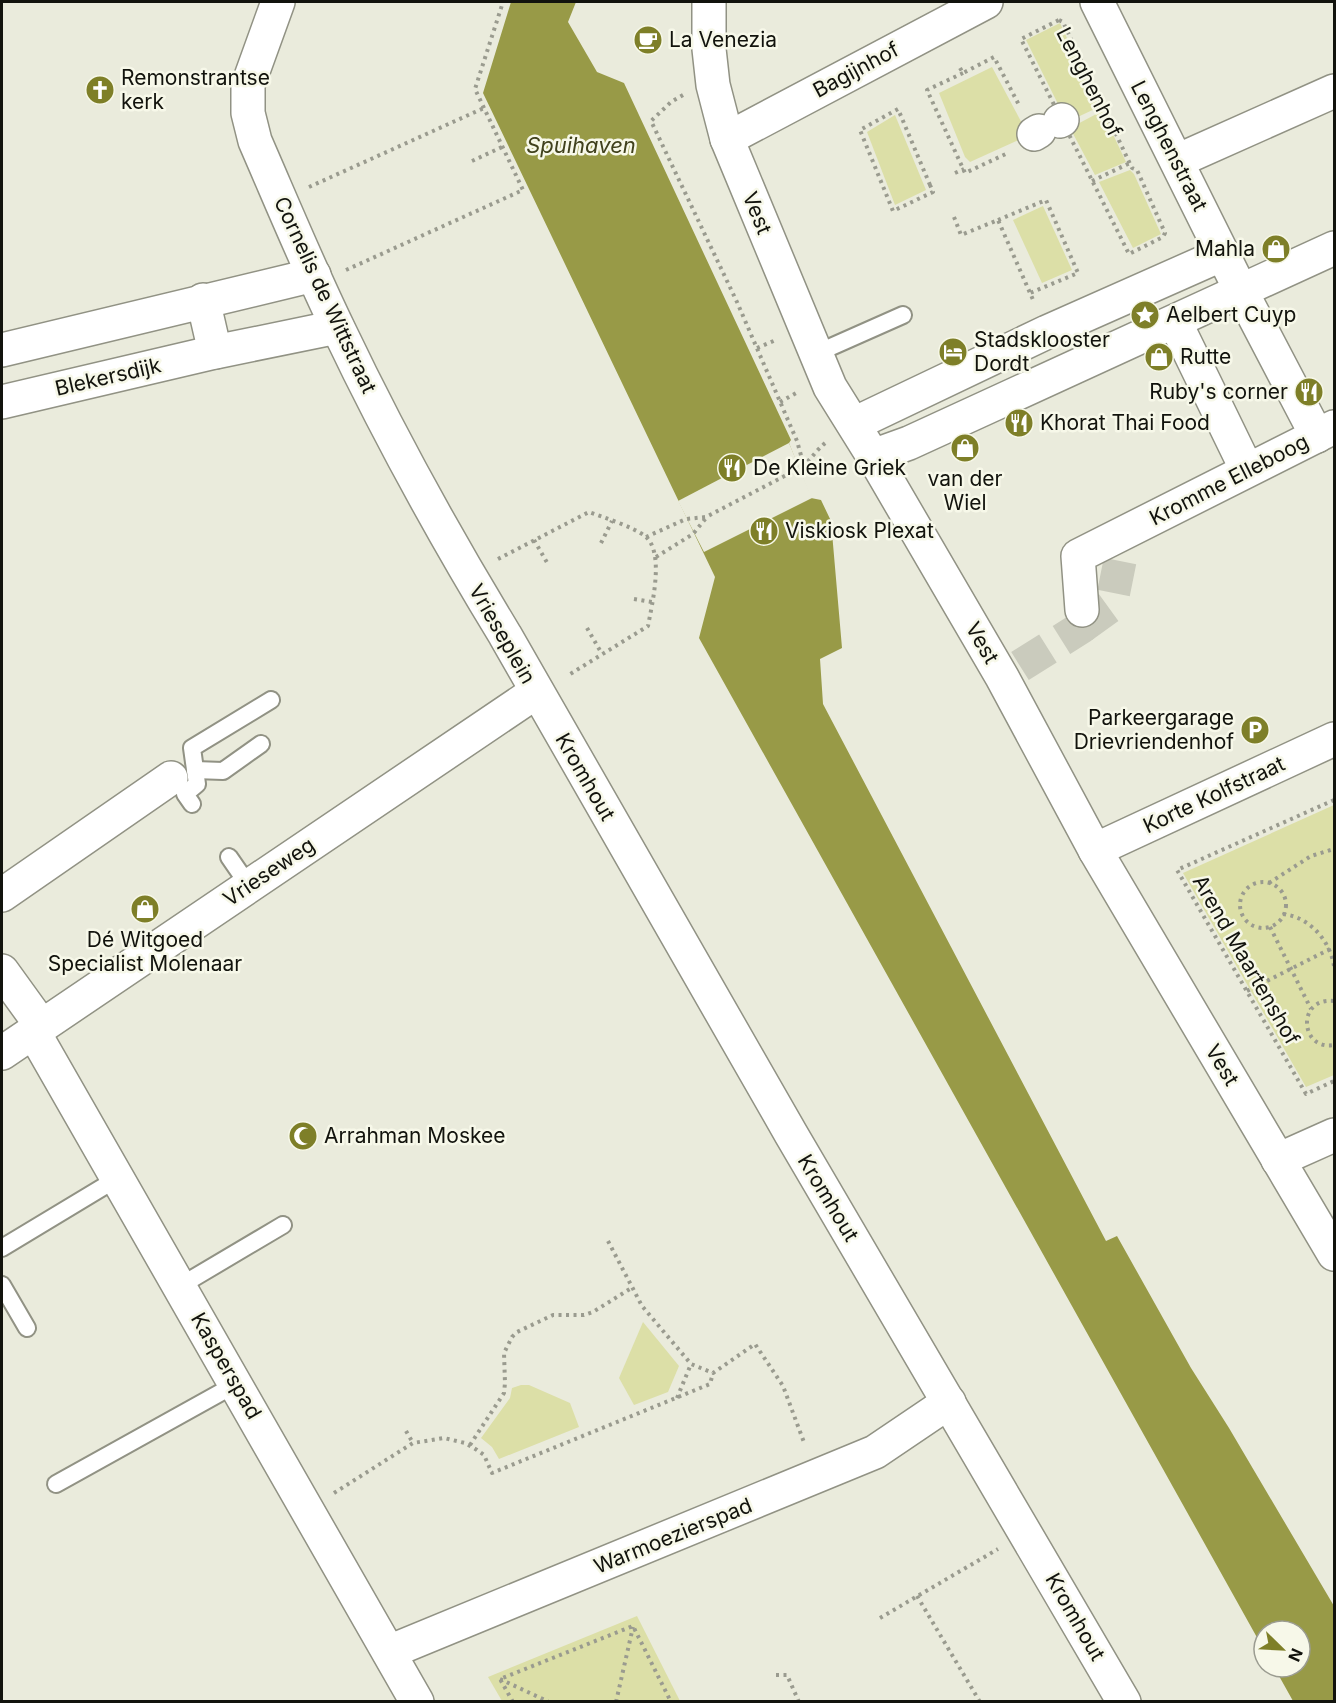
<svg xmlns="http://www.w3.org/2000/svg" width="1336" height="1703" viewBox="0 0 1336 1703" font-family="Inter,sans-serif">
  <rect width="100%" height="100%" fill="#eaebdc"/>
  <g fill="#dcdfa7">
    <polygon points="1060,23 1099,107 1067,122 1026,40"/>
    <polygon points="992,67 1025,129 1021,139 970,162 965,157 939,93"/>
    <polygon points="1102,111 1126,162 1095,175 1070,128"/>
    <polygon points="895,115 926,190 895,205 867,132"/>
    <polygon points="1130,170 1134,174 1161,234 1133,248 1099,182"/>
    <polygon points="1043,206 1072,270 1042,283 1013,220"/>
    <polygon points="1334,805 1334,1075 1306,1087 1183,873"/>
    <polygon points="643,1322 679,1366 668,1392 634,1405 619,1378"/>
    <polygon points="521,1385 529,1385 570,1403 579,1427 499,1459 492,1447 481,1438 510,1398 512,1388"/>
    <polygon points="637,1616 680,1701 502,1701 488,1677"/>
  </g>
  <polygon fill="#989a47" points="511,2 576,2 568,22 597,72 624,83 791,440 789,443 811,498 821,500 831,521 842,648 820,659 823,704 1106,1241 1117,1236 1191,1368 1229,1428 1334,1606 1334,1701 1293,1701 1274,1667 1300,1667 1300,1631 1264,1631 1264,1650 699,638 715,577 483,93"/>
  <polygon fill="#eaebdc" points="789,443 812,498 704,552 678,501"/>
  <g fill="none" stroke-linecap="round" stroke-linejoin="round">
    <g stroke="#cacbbd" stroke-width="33" stroke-dasharray="33 16" stroke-linecap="butt">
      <polyline points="1082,627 1111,606 1120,561"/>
      <polyline points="1020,666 1082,627 1082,610"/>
    </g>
    <g stroke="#919284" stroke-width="20">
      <g id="lane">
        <polyline points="815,354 903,315"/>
        <polyline points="195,770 223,771 261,744"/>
        <polyline points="192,804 185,794 197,784 192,748 271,700"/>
        <polyline points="229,857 249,886"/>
        <polyline points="2,1248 118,1178"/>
        <polyline points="2,1285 27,1328"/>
        <polyline points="180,1286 283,1225"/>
        <polyline points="56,1484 236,1384"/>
      </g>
    </g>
    <g stroke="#919284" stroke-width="36">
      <g id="street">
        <path d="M278,2L248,85V113L255,141C282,203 308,266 338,328C388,433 444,535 505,635L791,1134L1124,1702"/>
        <polyline points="709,2 709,49 713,85 727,139 830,387 873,456 1002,677 1095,850 1334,1254"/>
        <polyline points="1097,2 1241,291 1317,436"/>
        <polyline points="1060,121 1062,120"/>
        <polyline points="1034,134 1039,131"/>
        <polyline points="727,139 986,2"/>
        <polyline points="1177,161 1334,91"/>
        <polyline points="203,300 215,352"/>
        <polyline points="1175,322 1247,470"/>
        <polyline points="2,350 314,275"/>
        <polyline points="2,402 215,352 337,327"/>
        <polyline points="854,424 1047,332 1223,254"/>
        <polyline points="873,456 909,443 1334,248"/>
        <polyline points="1082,610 1078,556 1334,427"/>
        <polyline points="1095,850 1334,739"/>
        <polyline points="2,895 171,778"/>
        <polyline points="2,971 41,1025"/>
        <polyline points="33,1031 417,1702"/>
        <polyline points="2,1053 536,692"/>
        <polyline points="1278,1160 1334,1135"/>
        <polyline points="389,1652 875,1452 949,1402"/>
      </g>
    </g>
    <g stroke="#9a9b8f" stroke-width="4" stroke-dasharray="3 4.5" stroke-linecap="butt">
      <polygon points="1059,20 1063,22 1132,168 1137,170 1165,233 1163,237 1129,254 1021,39"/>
      <polyline points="960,68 963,73 994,57 1019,105"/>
      <polyline points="963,73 927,90 965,173 1008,153"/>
      <polyline points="683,95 671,102 651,121 737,302 797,441 804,466"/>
      <polyline points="472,161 502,147"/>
      <polyline points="955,173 964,169"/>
      <polyline points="1092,181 1130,163"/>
      <polyline points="930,185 898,109 860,130 893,211 933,192 930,185 934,183"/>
      <polyline points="309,187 484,108"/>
      <polyline points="954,217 961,235 998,220 1034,302"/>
      <polyline points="998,220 1046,200 1078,273 1030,293"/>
      <polyline points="346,270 523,190 475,89 503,2"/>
      <polyline points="757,348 776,340"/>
      <polyline points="780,402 798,392"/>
      <polyline points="804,466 813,472 843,466"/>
      <path d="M646,537L686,519L706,517L800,468C811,461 815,450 828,441"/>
      <polyline points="534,540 549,566"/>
      <polyline points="601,543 612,521"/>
      <polyline points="656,557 693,534 706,518"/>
      <path d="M498,559L589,512C603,517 633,527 645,536C665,552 652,604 648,626L567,676"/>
      <polyline points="634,599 652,602"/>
      <polyline points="587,628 602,654"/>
      <polyline points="1334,800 1177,870 1306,1094 1334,1081"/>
      <circle cx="1263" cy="905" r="23"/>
      <polyline points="1269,883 1311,856 1334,849"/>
      <path d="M1283,914C1310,917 1330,941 1334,966"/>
      <polyline points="1270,927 1311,1009"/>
      <polyline points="1247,991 1334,947"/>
      <path d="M1334,1001C1296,997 1300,1051 1334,1045"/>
      <polyline points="608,1241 642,1306 691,1364 713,1373 755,1344 783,1386 805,1445"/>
      <polyline points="677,1398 691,1364"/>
      <polyline points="406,1431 413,1443"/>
      <polyline points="470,1445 504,1393 505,1383 504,1353 512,1337 517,1332 553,1315 584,1315 593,1312 633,1287"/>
      <polyline points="334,1493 413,1443 444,1438 465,1443 477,1450 484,1455 492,1473 710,1384 713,1373"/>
      <polyline points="917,1596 980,1702"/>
      <polyline points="880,1618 998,1549"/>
      <polyline points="776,1675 787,1675 799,1702"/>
      <polyline points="500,1679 549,1702"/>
      <polyline points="513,1702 500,1679 633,1626 671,1702"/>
      <polyline points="616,1702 633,1627"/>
    </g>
    <use href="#lane" stroke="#fff" stroke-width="16"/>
    <use href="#street" stroke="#fff" stroke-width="33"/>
  </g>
  <defs>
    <g id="cafe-disc" transform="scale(1.5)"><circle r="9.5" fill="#7e7f28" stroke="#f7f8e9"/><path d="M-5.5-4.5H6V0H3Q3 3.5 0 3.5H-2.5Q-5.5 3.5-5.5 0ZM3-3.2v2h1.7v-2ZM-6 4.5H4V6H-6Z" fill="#fff"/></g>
    <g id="church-disc" transform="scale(1.5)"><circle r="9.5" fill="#7e7f28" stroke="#f7f8e9"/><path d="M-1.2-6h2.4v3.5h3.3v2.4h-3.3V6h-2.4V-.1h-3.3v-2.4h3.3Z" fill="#fff"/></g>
    <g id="shop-disc" transform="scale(1.5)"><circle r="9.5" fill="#7e7f28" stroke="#f7f8e9"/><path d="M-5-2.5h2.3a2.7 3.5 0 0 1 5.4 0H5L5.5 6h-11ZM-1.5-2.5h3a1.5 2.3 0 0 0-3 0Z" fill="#fff"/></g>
    <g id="sight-disc" transform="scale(1.5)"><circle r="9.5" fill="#7e7f28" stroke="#f7f8e9"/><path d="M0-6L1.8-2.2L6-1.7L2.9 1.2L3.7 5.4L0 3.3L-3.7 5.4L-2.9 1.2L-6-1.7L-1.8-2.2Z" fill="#fff"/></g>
    <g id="hotel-disc" transform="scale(1.5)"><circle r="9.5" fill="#7e7f28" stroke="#f7f8e9"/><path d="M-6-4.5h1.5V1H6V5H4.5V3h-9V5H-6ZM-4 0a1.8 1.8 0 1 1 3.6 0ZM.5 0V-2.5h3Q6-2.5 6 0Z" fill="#fff"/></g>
    <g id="restaurant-disc" transform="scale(1.5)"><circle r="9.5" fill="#7e7f28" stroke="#f7f8e9"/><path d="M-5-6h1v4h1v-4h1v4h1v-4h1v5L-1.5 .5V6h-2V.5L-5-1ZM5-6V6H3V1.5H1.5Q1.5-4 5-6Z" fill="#fff"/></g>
    <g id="parking-disc" transform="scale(1.5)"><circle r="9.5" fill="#7e7f28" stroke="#f7f8e9"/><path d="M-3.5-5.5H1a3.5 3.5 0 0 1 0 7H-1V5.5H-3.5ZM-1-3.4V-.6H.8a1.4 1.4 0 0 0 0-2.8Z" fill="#fff"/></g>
    <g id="mosque-disc" transform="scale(1.5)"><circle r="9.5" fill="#7e7f28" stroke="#f7f8e9"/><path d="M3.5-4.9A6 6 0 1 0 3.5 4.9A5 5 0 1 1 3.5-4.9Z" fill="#fff"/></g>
  </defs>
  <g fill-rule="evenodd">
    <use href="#cafe-disc" x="648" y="40"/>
    <use href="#church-disc" x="100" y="90"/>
    <use href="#shop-disc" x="1276" y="249"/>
    <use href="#sight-disc" x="1145" y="315"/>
    <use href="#hotel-disc" x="953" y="352"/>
    <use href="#shop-disc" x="1159" y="357"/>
    <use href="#restaurant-disc" x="1309" y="392"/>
    <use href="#restaurant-disc" x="1019" y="423"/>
    <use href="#shop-disc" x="965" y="448"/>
    <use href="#restaurant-disc" x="732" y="468"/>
    <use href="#restaurant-disc" x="764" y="531"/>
    <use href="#parking-disc" x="1255" y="730"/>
    <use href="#shop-disc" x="145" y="909"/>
    <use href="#mosque-disc" x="303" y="1136"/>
  </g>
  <g text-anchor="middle" stroke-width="5" stroke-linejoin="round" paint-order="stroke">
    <g font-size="21" fill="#12130d" stroke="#f7f8e9" text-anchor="start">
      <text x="669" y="47">La Venezia</text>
      <text x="121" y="85">Remonstrantse<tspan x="121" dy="24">kerk</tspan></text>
      <text x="1255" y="256" text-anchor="end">Mahla</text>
      <text x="1166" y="322">Aelbert Cuyp</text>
      <text x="974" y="347">Stadsklooster<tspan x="974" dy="24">Dordt</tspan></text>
      <text x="1180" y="364">Rutte</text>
      <text x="1288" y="399" text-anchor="end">Ruby's corner</text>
      <text x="1040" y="430">Khorat Thai Food</text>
      <text x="753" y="475">De Kleine Griek</text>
      <text x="965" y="486" text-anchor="middle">van der<tspan x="965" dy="24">Wiel</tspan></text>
      <text x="785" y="538">Viskiosk Plexat</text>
      <text x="1234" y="725" text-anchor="end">Parkeergarage<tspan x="1234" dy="24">Drievriendenhof</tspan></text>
      <text x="145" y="947" text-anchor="middle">Dé Witgoed<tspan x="145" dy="24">Specialist Molenaar</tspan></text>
      <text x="324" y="1143">Arrahman Moskee</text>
    </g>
    <g font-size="21" fill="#12130d" stroke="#f7f8e9">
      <text transform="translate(856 70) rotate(-28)" y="7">Bagijnhof</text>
      <text transform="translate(1089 82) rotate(63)" y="7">Lenghenhof</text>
      <text transform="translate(1169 146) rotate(63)" y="7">Lenghenstraat</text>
      <text transform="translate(757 213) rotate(68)" y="7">Vest</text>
      <text transform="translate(325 295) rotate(65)" y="7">Cornelis de Wittstraat</text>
      <text transform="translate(108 377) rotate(-13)" y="7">Blekersdijk</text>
      <text transform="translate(1229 480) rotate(-27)" y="7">Kromme Elleboog</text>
      <text transform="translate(502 634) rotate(60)" y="7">Vrieseplein</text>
      <text transform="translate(982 643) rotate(60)" y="7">Vest</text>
      <text transform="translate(585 777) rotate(60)" y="7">Kromhout</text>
      <text transform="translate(1214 795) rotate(-25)" y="7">Korte Kolfstraat</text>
      <text transform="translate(269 872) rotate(-34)" y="7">Vrieseweg</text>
      <text transform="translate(1246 960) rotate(60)" y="7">Arend Maartenshof</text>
      <text transform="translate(1222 1065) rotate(59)" y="7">Vest</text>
      <text transform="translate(828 1198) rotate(59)" y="7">Kromhout</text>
      <text transform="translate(226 1366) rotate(60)" y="7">Kasperspad</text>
      <text transform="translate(673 1536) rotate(-22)" y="7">Warmoezierspad</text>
      <text transform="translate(1075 1617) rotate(60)" y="7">Kromhout</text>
    </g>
    <g font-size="22" font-style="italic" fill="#40411d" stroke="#f7f8e9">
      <text x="581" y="153">Spuihaven</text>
    </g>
  </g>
  <rect width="1336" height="1703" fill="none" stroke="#12130d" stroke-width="6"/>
  <g transform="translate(1282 1649) rotate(114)"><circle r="28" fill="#f7f8e9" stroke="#9b9c91" stroke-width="1.5"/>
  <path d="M0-4.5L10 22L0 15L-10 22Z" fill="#7e7f28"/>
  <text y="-9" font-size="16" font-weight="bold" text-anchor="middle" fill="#12130d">N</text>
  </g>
</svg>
